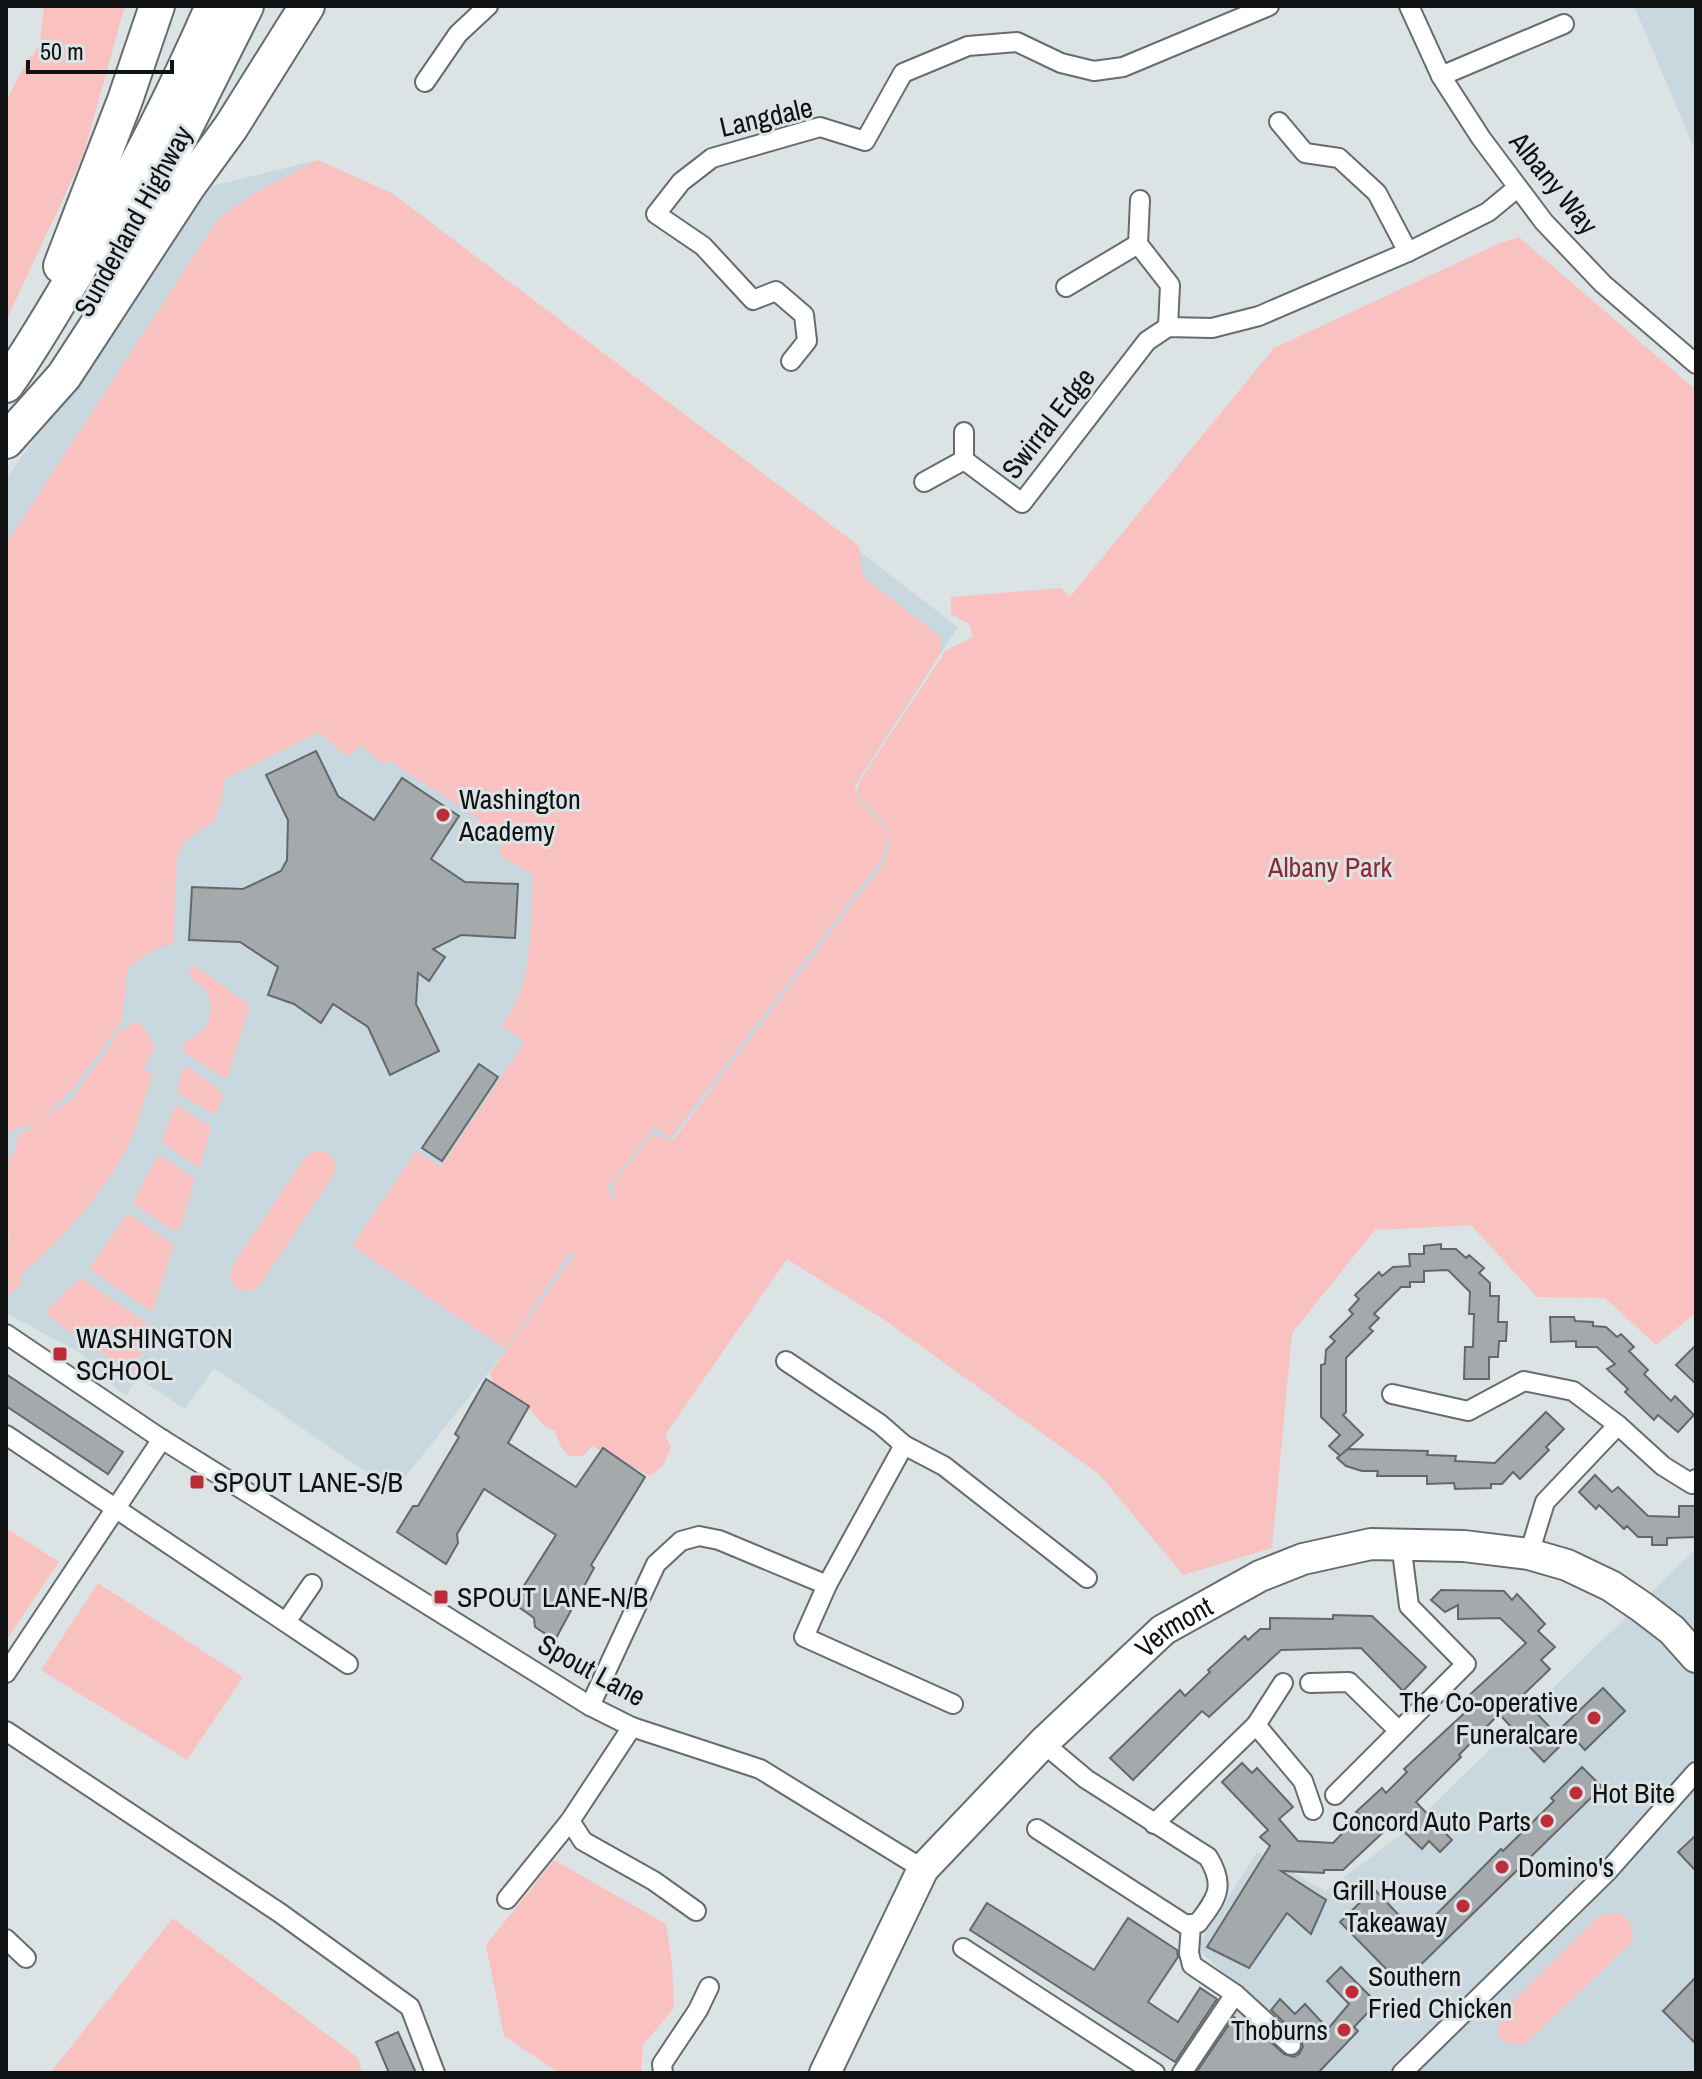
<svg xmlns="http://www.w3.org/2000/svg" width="1702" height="2079" viewBox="0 0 1702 2079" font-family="'Archivo Narrow',sans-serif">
  <rect width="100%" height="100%" fill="#dce3e5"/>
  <g fill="#c9d8de">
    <polygon points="1634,6 1696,6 1696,153"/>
    <polygon points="318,160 393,194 958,627 854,788 905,841 575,1264 394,1491 214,1368 185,1409 137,1377 127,1395 119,1391 80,1353 6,1313 6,1240 10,1234 6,1231 6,479 212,186"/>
    <polygon points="1696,1549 1696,2072 1177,2073 1244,1991 1196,1948 1257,1852 1325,1891 1405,1832"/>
  </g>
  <g fill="#f9c2c0">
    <polygon points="44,6 125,6 83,156 6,321 6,101 27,61 34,54 40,43"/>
    <path d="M318,160L393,194L859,546L863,577L940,636L941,652L855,784L856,797L879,820L888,835L883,857L671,1137L654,1128L607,1187L614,1201L613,1183L653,1134L667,1139H674L882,865C899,830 882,819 857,795L859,782L946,650L973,637L969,624L951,614V597L1061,588L1070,597L1274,348L1500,243L1519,237L1696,390V1313L1656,1345L1605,1298L1537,1297L1471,1225L1375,1230L1292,1333L1272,1548L1183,1575L1100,1475L886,1321L787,1259L665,1435L671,1447L663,1466L650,1476L592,1446L583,1456H569L561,1447L555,1431L542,1424L531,1410L512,1404L495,1390L490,1373L577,1251L569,1254L505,1349L352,1246L416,1151L441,1167L525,1042L502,1026C535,984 530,926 533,874L500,856L499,851L506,840L478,827L479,819L388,760L384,765L361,745L352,754H343L319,732L225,779L221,803L214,821L183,843L177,858L173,944C154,947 142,957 128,968L121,1023L75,1086L42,1120L72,1099L120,1031L140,1021L155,1047L144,1068L153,1075C143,1102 136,1133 122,1157C96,1203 59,1241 20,1276L22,1284L6,1297V1240L10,1234L6,1231V1162L14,1153L19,1135L36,1124L18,1127L6,1135V544L218,219L253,194Z"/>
    <path d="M194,965L250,1005L228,1076L224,1078L184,1052L183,1042C217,1032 221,992 189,977L190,969Z"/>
    <polygon points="188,1067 221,1092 223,1096 215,1115 178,1093 182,1068"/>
    <polygon points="175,1106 178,1106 211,1127 201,1165 196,1166 161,1142"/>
    <path d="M316,1150C331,1150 338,1161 334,1175L260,1285L249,1291L238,1289L230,1279L232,1266L306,1156Z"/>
    <polygon points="158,1154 195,1179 180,1229 172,1230 133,1203"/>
    <polygon points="129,1214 174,1245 152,1312 89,1269 126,1215"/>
    <polygon points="83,1279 149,1325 135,1372 132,1373 64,1328 45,1312 78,1280"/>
    <polygon points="6,1528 59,1562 6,1641"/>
    <polygon points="98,1583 243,1677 187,1760 41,1670"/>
    <polygon points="554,1860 666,1924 672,1963 674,2008 643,2045 641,2073 559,2073 504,2036 486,1945"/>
    <polygon points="1612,1913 1625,1915 1632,1928 1633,1941 1525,2044 1509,2044 1498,2035 1499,2023 1503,2011 1599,1916"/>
    <polygon points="173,1918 358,2058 363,2073 50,2073"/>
  </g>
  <g fill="#a4aaac" stroke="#63696b" stroke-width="2">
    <polygon points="316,751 338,796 374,820 402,778 459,816 431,859 465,882 518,884 515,938 461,935 433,949 445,957 429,981 418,973 416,1004 439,1051 390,1075 368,1027 333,1004 321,1023 294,1004 268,995 278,967 240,942 189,940 192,887 243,889 281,871 287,860 288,820 266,775"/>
    <polygon points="479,1064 498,1077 442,1161 422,1148"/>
    <polygon points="1441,1244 1441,1249 1456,1249 1466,1258 1469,1255 1484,1268 1479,1273 1490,1283 1490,1296 1499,1296 1498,1322 1507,1322 1506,1341 1499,1341 1498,1357 1489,1357 1489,1379 1464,1379 1465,1347 1473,1347 1474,1314 1469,1314 1470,1292 1448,1270 1424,1271 1424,1282 1410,1282 1410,1287 1401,1287 1374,1314 1379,1318 1369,1328 1373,1331 1346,1358 1346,1412 1343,1415 1363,1435 1340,1456 1329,1446 1340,1435 1321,1417 1321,1365 1325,1364 1326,1350 1335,1341 1330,1337 1353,1314 1349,1310 1359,1299 1355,1295 1379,1272 1382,1276 1393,1267 1410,1266 1409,1254 1424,1254 1424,1246"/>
    <polygon points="1550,1317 1574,1317 1575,1321 1593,1322 1593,1326 1606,1327 1617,1337 1621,1334 1634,1347 1629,1351 1648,1370 1644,1374 1671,1401 1675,1396 1694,1415 1678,1432 1658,1415 1654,1420 1625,1392 1628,1389 1607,1369 1615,1364 1597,1347 1576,1347 1576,1341 1551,1342"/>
    <polygon points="1696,1345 1696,1384 1676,1365"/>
    <polygon points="6,1374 123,1452 108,1474 6,1406"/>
    <polygon points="486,1379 529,1406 508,1443 576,1487 603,1448 645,1477 591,1565 594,1568 555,1640 535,1627 534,1618 513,1603 556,1535 484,1489 457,1534 458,1543 446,1564 397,1532 413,1506 418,1506 459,1437 455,1434"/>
    <polygon points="1546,1412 1564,1429 1546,1447 1549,1450 1520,1479 1513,1472 1502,1484 1491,1484 1491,1488 1455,1489 1454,1483 1427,1484 1427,1476 1377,1476 1378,1471 1362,1471 1346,1466 1337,1458 1348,1449 1428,1451 1427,1455 1456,1456 1455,1461 1495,1463"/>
    <polygon points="1595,1475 1612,1492 1618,1487 1648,1516 1679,1517 1679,1506 1696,1506 1696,1537 1667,1538 1667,1545 1652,1545 1652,1537 1638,1537 1627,1526 1624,1529 1599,1505 1596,1509 1579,1492"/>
    <polygon points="1441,1590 1504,1591 1512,1600 1517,1594 1545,1624 1538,1631 1555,1647 1541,1660 1550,1669 1521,1697 1564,1742 1544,1762 1499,1714 1459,1755 1461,1757 1416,1802 1452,1840 1440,1852 1429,1841 1422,1849 1394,1822 1343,1870 1324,1870 1324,1873 1281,1871 1326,1900 1311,1934 1287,1913 1249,1968 1207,1947 1270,1846 1260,1837 1268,1830 1222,1782 1242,1763 1252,1773 1257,1768 1293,1807 1279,1819 1298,1841 1333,1843 1360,1815 1356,1812 1382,1788 1386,1793 1407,1772 1404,1769 1471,1707 1464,1700 1526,1643 1500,1618 1458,1619 1458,1605 1445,1612 1431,1600"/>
    <polygon points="1333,1615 1372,1616 1426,1667 1403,1691 1361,1648 1281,1650 1209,1717 1202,1711 1133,1780 1110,1758 1180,1690 1185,1696 1210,1672 1208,1670 1245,1636 1248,1640 1260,1629 1270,1629 1270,1618 1333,1619"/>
    <polygon points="1603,1688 1625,1711 1585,1750 1563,1726"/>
    <polygon points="1582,1767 1602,1787 1401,1984 1340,1922 1374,1889 1417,1934 1501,1849 1503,1851 1554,1801 1551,1798"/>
    <polygon points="1696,1835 1696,1871 1678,1852"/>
    <polygon points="987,1903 1094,1970 1128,1918 1177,1950 1178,1957 1148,2002 1178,2022 1200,1988 1217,1999 1175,2062 970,1930"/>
    <polygon points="1341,1967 1377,2003 1354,2027 1358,2031 1318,2073 1196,2073 1234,2017 1251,2033 1255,2028 1284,2054 1294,2057 1299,2054 1303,2047 1300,2037 1271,2010 1280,1999 1295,2014 1305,2004 1328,2029 1349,2004 1327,1981"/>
    <polygon points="1696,1977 1696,2044 1663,2011"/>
    <polygon points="398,2032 416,2073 389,2073 376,2042"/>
  </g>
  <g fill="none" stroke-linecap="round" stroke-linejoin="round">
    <g stroke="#666c6e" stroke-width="22">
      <g id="street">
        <polyline points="1409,6 1441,76 1481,138 1544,222 1603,284 1696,364"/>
        <polyline points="1441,76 1564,24"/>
        <polyline points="425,82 458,34 488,6"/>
        <polyline points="1279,122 1305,153 1339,158 1377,193 1408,252"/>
        <polyline points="1138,244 1170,285 1168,327"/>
        <polyline points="1066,287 1138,244 1140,200"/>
        <polyline points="791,361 807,341 804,315 776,291 753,300 703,246 656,214 681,182 712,158 820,127 865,141 903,73 968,46 1017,42 1061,63 1094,71 1123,67 1269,6"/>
        <polyline points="964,460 1022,503 1147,341 1168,327 1212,328 1259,316 1408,252 1488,212 1517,188"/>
        <polyline points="924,482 964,460 964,432"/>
        <polyline points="6,1334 160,1438 590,1706 632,1727 760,1769 923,1869"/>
        <polyline points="786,1361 880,1424 904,1445 944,1466 1087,1578"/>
        <polyline points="1392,1394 1468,1411 1524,1381 1573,1391 1618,1425 1663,1466 1692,1484 1696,1479"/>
        <polyline points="6,1435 348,1664"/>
        <polyline points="904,1445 827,1585 804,1637 953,1704"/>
        <polyline points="1529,1554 1545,1502 1618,1425"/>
        <polyline points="286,1622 312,1584"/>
        <polyline points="6,1673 162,1439"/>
        <polyline points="1310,1683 1349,1682 1398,1730"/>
        <polyline points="590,1706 656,1564 681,1541 699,1536 719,1540 827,1585"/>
        <polyline points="1256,1725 1283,1683"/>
        <polyline points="632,1727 570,1821 583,1841 654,1881 696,1911"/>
        <polyline points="6,1731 280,1913 410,2007 435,2073"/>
        <polyline points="1335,1795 1466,1664 1409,1606 1401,1543"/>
        <polyline points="1154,1824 1256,1725 1303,1781 1313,1810"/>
        <path d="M1037,1829L1186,1925L1198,1923C1217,1898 1226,1886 1208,1857L1086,1779L1043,1743"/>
        <polyline points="507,1899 570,1821"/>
        <polyline points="6,1939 26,1958"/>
        <polyline points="963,1948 1155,2073"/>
        <polyline points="1235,1994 1291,2045"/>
        <polyline points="663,2073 662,2064 698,2010 709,1987"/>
        <polyline points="1182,2073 1235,1994 1192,1965 1189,1953 1191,1924"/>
        <polyline points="1402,2073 1607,1872 1696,1772"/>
      </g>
    </g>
    <g stroke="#666c6e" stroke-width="34">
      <g id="primary">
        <path id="s1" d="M825,2073L923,1869L1043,1743L1163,1630L1260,1576L1303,1559L1371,1544L1464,1546L1529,1554L1567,1565L1611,1586L1642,1607L1672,1630L1696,1657"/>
      </g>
    </g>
    <g stroke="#666c6e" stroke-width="38">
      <g id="highway">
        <polyline points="113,261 141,215 246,6"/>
        <polyline points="61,266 125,100 157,6"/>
        <path d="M6,385C32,348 54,310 77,271C128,185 173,98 213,6"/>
        <polyline points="6,441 64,376 188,186 231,127 307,6"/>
      </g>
    </g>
    <use href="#street" stroke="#fff" stroke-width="18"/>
    <use href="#primary" stroke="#fff" stroke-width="30"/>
    <use href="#highway" stroke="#fff" stroke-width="34"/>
  </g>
  <g fill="#bd2c39" stroke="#dce3e5" stroke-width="3">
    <circle cx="443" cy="815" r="8"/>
    <rect x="52" y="1346" width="16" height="16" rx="4"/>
    <rect x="189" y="1474" width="16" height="16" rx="4"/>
    <rect x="433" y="1589" width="16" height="16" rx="4"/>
    <circle cx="1594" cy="1718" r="8"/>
    <circle cx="1576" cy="1793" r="8"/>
    <circle cx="1547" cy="1821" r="8"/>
    <circle cx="1502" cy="1867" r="8"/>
    <circle cx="1463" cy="1906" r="8"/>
    <circle cx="1352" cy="1992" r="8"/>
    <circle cx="1344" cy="2030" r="8"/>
  </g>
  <g text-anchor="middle" stroke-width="6" stroke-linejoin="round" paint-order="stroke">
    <g font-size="28" fill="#0f1112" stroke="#dce3e5">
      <text transform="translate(766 117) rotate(-13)" y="10">Langdale</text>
      <text transform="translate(1554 183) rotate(51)" y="10">Albany Way</text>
      <text transform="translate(133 221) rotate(-61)" y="10">Sunderland Highway</text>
      <text transform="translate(1048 423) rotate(-52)" y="10">Swirral Edge</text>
      <text dy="10" stroke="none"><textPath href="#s1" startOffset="576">Vermont</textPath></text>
      <text transform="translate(592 1670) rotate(29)" y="10">Spout Lane</text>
    </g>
    <g font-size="28" fill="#0f1112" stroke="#dce3e5" text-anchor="start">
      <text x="459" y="809">Washington<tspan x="459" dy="32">Academy</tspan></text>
      <text x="76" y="1348">WASHINGTON<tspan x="76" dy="32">SCHOOL</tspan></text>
      <text x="213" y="1492">SPOUT LANE-S/B</text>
      <text x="457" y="1607">SPOUT LANE-N/B</text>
      <text x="1578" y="1712" text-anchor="end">The Co-operative<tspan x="1578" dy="32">Funeralcare</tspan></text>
      <text x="1592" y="1803">Hot Bite</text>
      <text x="1531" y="1831" text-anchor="end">Concord Auto Parts</text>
      <text x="1518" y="1877">Domino's</text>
      <text x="1447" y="1900" text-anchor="end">Grill House<tspan x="1447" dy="32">Takeaway</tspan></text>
      <text x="1368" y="1986">Southern<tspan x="1368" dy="32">Fried Chicken</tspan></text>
      <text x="1328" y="2040" text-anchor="end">Thoburns</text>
    </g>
    <g font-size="28" fill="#8d2a30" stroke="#dce3e5">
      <text x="1330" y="877">Albany Park</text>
    </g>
  </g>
  <rect width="1702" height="2079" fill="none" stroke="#0f1112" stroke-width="16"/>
  <path d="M28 60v12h144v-12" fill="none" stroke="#0f1112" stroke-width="4"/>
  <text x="40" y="60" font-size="24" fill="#0f1112" stroke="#dce3e5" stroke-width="6" paint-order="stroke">50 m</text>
</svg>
